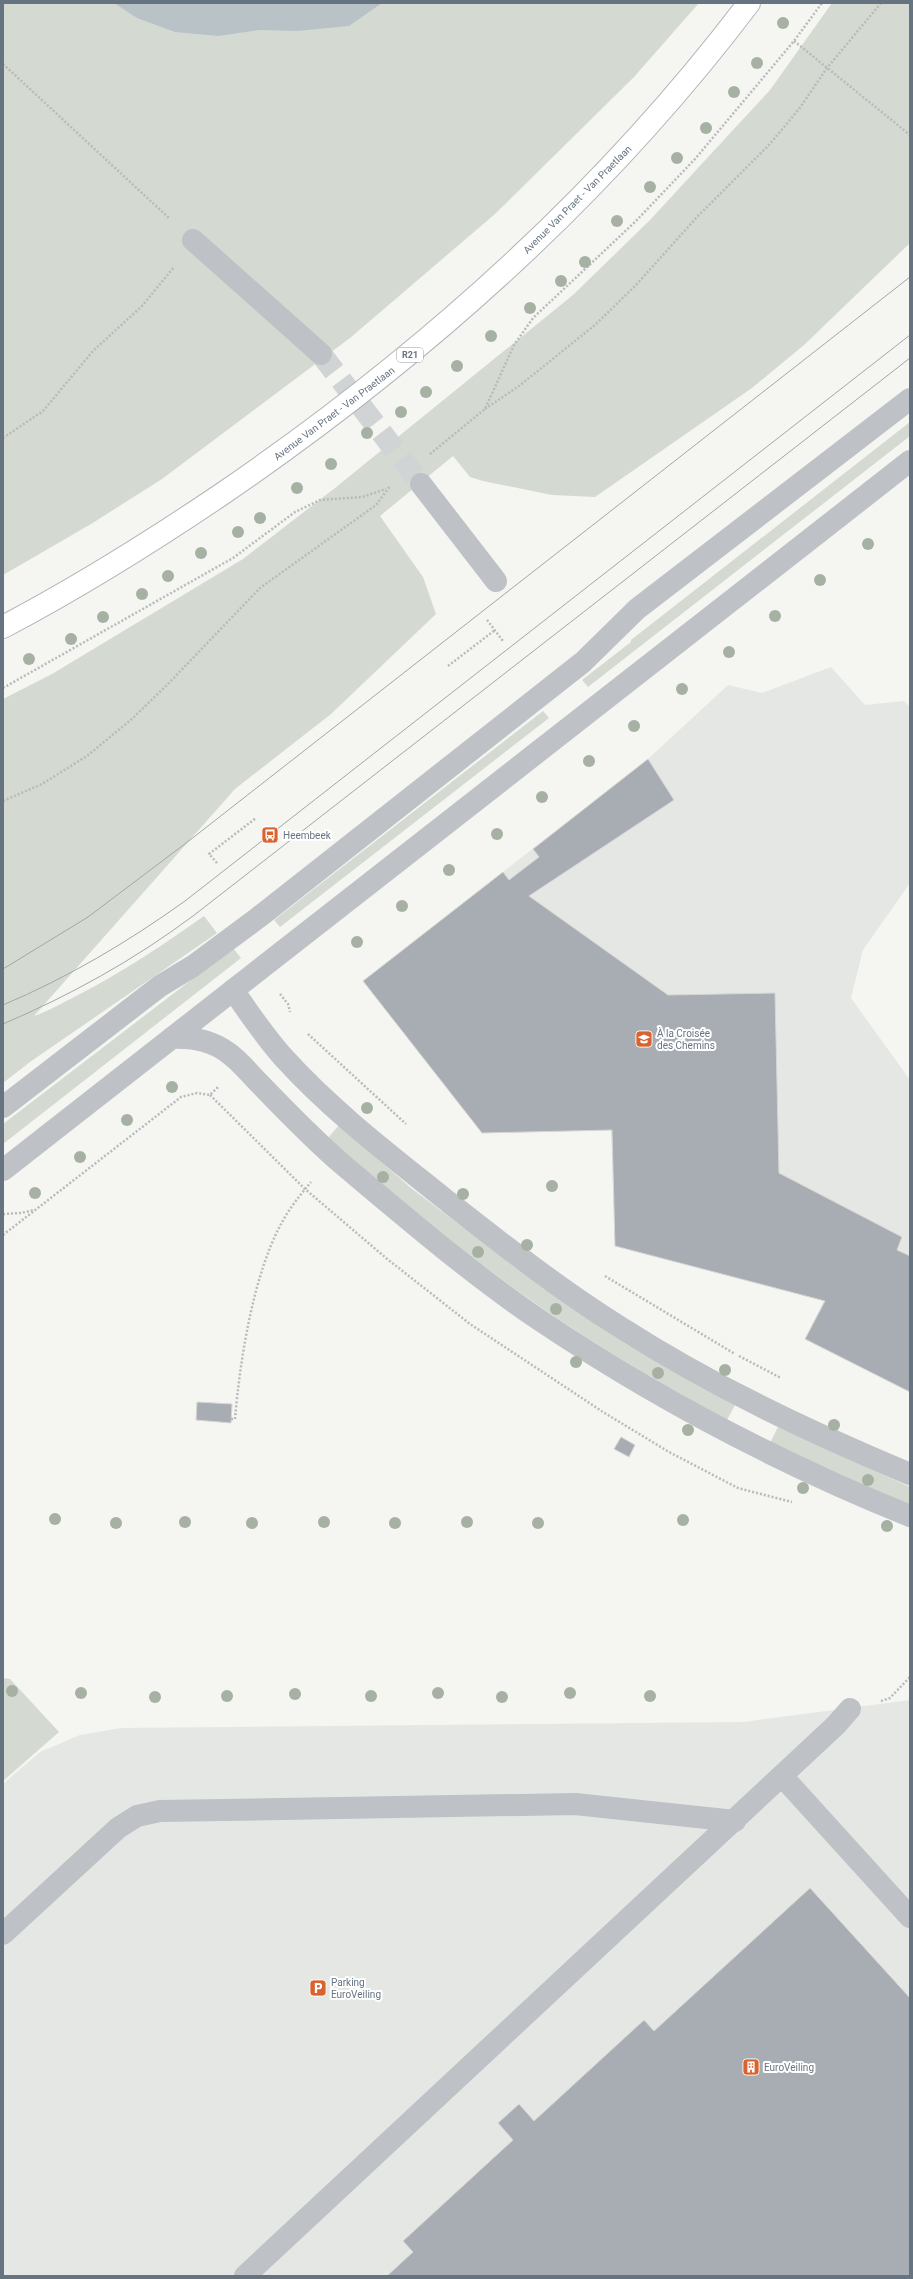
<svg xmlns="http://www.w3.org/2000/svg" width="913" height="2279" viewBox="0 0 913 2279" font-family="Roboto,sans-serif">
  <rect width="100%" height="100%" fill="#f5f5f1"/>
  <g fill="#e5e7e5">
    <polygon points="831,667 865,705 904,701 910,707 910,883 863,950 851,998 910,1080 910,1392 805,1339 824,1301 615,1246 611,1130 482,1133 363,981 648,759 728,685 762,693"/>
    <polygon points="910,1700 910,2276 3,2276 3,1784 40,1752 80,1735 121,1728 744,1722"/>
  </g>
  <g fill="#d4dad1">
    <polygon points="3,3 699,3 634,77 495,214 350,338 162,479 91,524 3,575"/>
    <path d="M832,3H910V243L804,345L752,388L595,497L552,495L483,481L470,477L453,456L380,516L423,577L436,614L331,714L235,789L34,1016C49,1011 64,1002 78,995C123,972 163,945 204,916L217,933L30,1062L3,1083V699L52,674L243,559L335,488L573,295L650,220L770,90Z"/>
    <polygon points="910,422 910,436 588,687 582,680 631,642 631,640"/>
    <polygon points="543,711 549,718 280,927 274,920"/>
    <polygon points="233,948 241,958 3,1144 3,1124"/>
    <path d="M339,1125L411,1188L514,1266L735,1405L727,1420C650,1378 575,1333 504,1281C442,1236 385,1187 328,1138Z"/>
    <polygon points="778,1427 910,1487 910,1506 770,1443"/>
    <polygon points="3,1678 10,1679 59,1732 3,1781"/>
  </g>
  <polygon fill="#b8c2c7" points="114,3 382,3 349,26 297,31 260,30 218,36 175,32 137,18"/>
  <g fill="#a7adb3" stroke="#d6d6d4">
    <polygon points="648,759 674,800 529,896 668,995 775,993 779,1173 902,1237 897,1250 910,1256 910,1392 805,1339 825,1301 615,1246 612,1130 482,1133 363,981 503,872 509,880 539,857 533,849"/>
    <polygon points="197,1402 232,1404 231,1423 196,1420"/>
    <polygon points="621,1437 635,1445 629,1457 614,1449"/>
    <polygon points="810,1888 910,1998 910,2276 387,2276 413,2252 403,2241 513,2140 498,2123 519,2104 534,2121 644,2020 654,2031"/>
  </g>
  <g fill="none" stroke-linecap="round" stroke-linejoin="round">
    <polyline stroke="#d1d4d5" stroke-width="22" stroke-dasharray="22 11" stroke-linecap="butt" points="321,354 421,484"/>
    <g stroke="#b2b5b9" stroke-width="24">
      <path id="major" d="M3,627C79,587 151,542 222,494C421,358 603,196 749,3"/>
    </g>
    <g stroke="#b8babd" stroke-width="2.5" stroke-dasharray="2 2" stroke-linecap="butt">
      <polyline points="794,41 910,135"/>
      <polyline points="3,64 170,219"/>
      <polyline points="485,409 519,386 595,325 636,285 697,217 769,145 799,109 827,68 881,3"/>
      <polyline points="3,438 43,411 93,351 142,306 174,267"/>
      <polyline points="430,454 485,409 514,345 533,318 635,222 695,159 794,41 822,3"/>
      <polyline points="487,620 503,641"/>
      <polyline points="448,666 495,630"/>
      <polyline points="3,688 233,558 295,512 320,500 362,497 386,489"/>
      <polyline points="3,801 42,784 87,756 133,718 167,685 260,588 376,505 390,486"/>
      <polyline points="217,863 209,854 256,818"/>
      <polyline points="280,994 288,1004 290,1012"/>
      <polyline points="308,1034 406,1124"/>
      <polyline points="210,1095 305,1189 386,1258 470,1324 603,1412 669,1452 738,1488 792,1502"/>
      <polyline points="3,1214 21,1213 34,1210"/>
      <polyline points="3,1235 181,1097 197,1093 210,1095 219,1086"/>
      <polyline points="605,1276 735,1354"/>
      <polyline points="739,1356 781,1378"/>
      <path d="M231,1419H235C240,1360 253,1276 281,1224C289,1209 300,1195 311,1182"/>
      <polyline points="881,1701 890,1698 910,1677"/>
    </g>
    <g stroke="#bec1c5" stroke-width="22">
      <polyline points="193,240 321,354"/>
      <polyline points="421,484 496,581"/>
      <path d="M233,990C249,1013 265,1037 284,1058C332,1111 390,1155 446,1200C502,1244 559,1289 620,1327C712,1386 810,1432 910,1474"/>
      <path d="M172,1038C192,1037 210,1040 227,1052C239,1060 249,1073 259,1083C286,1111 313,1139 342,1164C405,1217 468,1271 535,1317C652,1396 779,1463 910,1516"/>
      <polyline points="3,1107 160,986 193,966 259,917 583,662 637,609 910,399"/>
      <polyline points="3,1170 910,461"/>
      <polyline points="782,1776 910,1917"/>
      <polyline points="3,1934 118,1828 137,1816 160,1811 575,1804 735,1821"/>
      <polyline points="245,2276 836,1725 850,1709"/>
    </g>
    <use href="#major" stroke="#fff" stroke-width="22"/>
    <g stroke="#a2a6ac" stroke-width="1">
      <polyline points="3,969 88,917 190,840 910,277"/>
      <path d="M3,1005C67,978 128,942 185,901L910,335"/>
      <path d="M3,1024C71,995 134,960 193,916L910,358"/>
    </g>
  </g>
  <g fill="#a7b1a3">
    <circle cx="783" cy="23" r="6"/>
    <circle cx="757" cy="63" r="6"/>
    <circle cx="734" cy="92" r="6"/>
    <circle cx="706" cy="128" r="6"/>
    <circle cx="677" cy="158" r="6"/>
    <circle cx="650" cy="187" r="6"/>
    <circle cx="617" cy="221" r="6"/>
    <circle cx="585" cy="262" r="6"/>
    <circle cx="561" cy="281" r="6"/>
    <circle cx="530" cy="308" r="6"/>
    <circle cx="491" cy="336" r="6"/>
    <circle cx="457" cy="366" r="6"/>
    <circle cx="426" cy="392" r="6"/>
    <circle cx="401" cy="412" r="6"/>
    <circle cx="367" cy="433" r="6"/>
    <circle cx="331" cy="464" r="6"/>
    <circle cx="297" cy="488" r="6"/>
    <circle cx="260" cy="518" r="6"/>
    <circle cx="238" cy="532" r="6"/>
    <circle cx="868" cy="544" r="6"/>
    <circle cx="201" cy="553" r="6"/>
    <circle cx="168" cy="576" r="6"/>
    <circle cx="820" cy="580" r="6"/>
    <circle cx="142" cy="594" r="6"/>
    <circle cx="775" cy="616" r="6"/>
    <circle cx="103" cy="617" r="6"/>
    <circle cx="71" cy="639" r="6"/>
    <circle cx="729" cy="652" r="6"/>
    <circle cx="29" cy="659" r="6"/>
    <circle cx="682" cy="689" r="6"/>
    <circle cx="634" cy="726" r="6"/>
    <circle cx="589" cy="761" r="6"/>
    <circle cx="542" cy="797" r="6"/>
    <circle cx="497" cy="834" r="6"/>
    <circle cx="449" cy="870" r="6"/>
    <circle cx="402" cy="906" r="6"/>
    <circle cx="357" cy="942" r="6"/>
    <circle cx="172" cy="1087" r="6"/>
    <circle cx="367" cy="1108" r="6"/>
    <circle cx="127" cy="1120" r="6"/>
    <circle cx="80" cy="1157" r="6"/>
    <circle cx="383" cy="1177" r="6"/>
    <circle cx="552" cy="1186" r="6"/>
    <circle cx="35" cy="1193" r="6"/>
    <circle cx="463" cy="1194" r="6"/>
    <circle cx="527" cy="1245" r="6"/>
    <circle cx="478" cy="1252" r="6"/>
    <circle cx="556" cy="1309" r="6"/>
    <circle cx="576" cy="1362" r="6"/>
    <circle cx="725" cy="1370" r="6"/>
    <circle cx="658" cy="1373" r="6"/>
    <circle cx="834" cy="1425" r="6"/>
    <circle cx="688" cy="1430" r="6"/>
    <circle cx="868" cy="1480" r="6"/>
    <circle cx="803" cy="1488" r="6"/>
    <circle cx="55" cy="1519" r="6"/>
    <circle cx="683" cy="1520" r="6"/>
    <circle cx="185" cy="1522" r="6"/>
    <circle cx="324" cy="1522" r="6"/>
    <circle cx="467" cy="1522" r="6"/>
    <circle cx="116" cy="1523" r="6"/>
    <circle cx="252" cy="1523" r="6"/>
    <circle cx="395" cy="1523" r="6"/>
    <circle cx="538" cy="1523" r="6"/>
    <circle cx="887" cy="1526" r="6"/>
    <circle cx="12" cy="1691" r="6"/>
    <circle cx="81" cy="1693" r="6"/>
    <circle cx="438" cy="1693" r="6"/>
    <circle cx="570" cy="1693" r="6"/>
    <circle cx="295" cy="1694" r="6"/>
    <circle cx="227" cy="1696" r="6"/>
    <circle cx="371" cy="1696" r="6"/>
    <circle cx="650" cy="1696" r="6"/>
    <circle cx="155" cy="1697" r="6"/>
    <circle cx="502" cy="1697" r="6"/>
  </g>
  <defs>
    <g id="bus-square" transform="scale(0.9)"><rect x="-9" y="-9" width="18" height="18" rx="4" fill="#d9632e" stroke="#fff"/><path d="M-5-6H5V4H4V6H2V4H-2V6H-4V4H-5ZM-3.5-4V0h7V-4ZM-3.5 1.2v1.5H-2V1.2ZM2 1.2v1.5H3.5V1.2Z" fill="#fff"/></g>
    <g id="school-square" transform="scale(0.9)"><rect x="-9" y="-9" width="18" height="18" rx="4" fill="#d9632e" stroke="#fff"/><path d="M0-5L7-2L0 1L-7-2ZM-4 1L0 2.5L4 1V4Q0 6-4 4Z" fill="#fff"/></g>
    <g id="parking-square" transform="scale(0.9)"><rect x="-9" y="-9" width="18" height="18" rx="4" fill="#d9632e" stroke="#fff"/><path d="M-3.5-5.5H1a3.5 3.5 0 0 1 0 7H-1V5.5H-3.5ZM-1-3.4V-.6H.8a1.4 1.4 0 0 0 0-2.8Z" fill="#fff"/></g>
    <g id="building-square" transform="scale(0.9)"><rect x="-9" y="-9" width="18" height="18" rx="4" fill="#d9632e" stroke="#fff"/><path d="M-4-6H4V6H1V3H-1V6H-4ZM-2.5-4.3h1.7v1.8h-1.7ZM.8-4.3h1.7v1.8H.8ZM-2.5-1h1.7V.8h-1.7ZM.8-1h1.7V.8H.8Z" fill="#fff"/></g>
  </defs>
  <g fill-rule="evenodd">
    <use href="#bus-square" x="270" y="835"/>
    <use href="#school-square" x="644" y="1039"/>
    <use href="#parking-square" x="318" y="1988"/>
    <use href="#building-square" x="751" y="2067"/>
  </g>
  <g text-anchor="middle" stroke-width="4" stroke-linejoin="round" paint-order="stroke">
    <rect fill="#fff" stroke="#949da7" stroke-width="1" x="397" y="348" width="26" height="14" rx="3"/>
    <g font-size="9" font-weight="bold" fill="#667381">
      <text x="410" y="358">R21</text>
    </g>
    <g font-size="10" fill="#667381" stroke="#fff">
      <text transform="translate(577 199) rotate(-45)" y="4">Avenue Van Praet - Van Praetlaan</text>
      <text transform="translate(334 413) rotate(-37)" y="4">Avenue Van Praet - Van Praetlaan</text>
    </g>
    <g font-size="10" fill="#667381" stroke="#fff" text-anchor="start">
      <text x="283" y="839">Heembeek</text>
      <text x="657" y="1037">À la Croisée<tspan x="657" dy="12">des Chemins</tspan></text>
      <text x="331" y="1986">Parking<tspan x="331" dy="12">EuroVeiling</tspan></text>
      <text x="764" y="2071">EuroVeiling</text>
    </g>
  </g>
  <rect width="913" height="2279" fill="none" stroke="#667381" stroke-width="8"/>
</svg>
